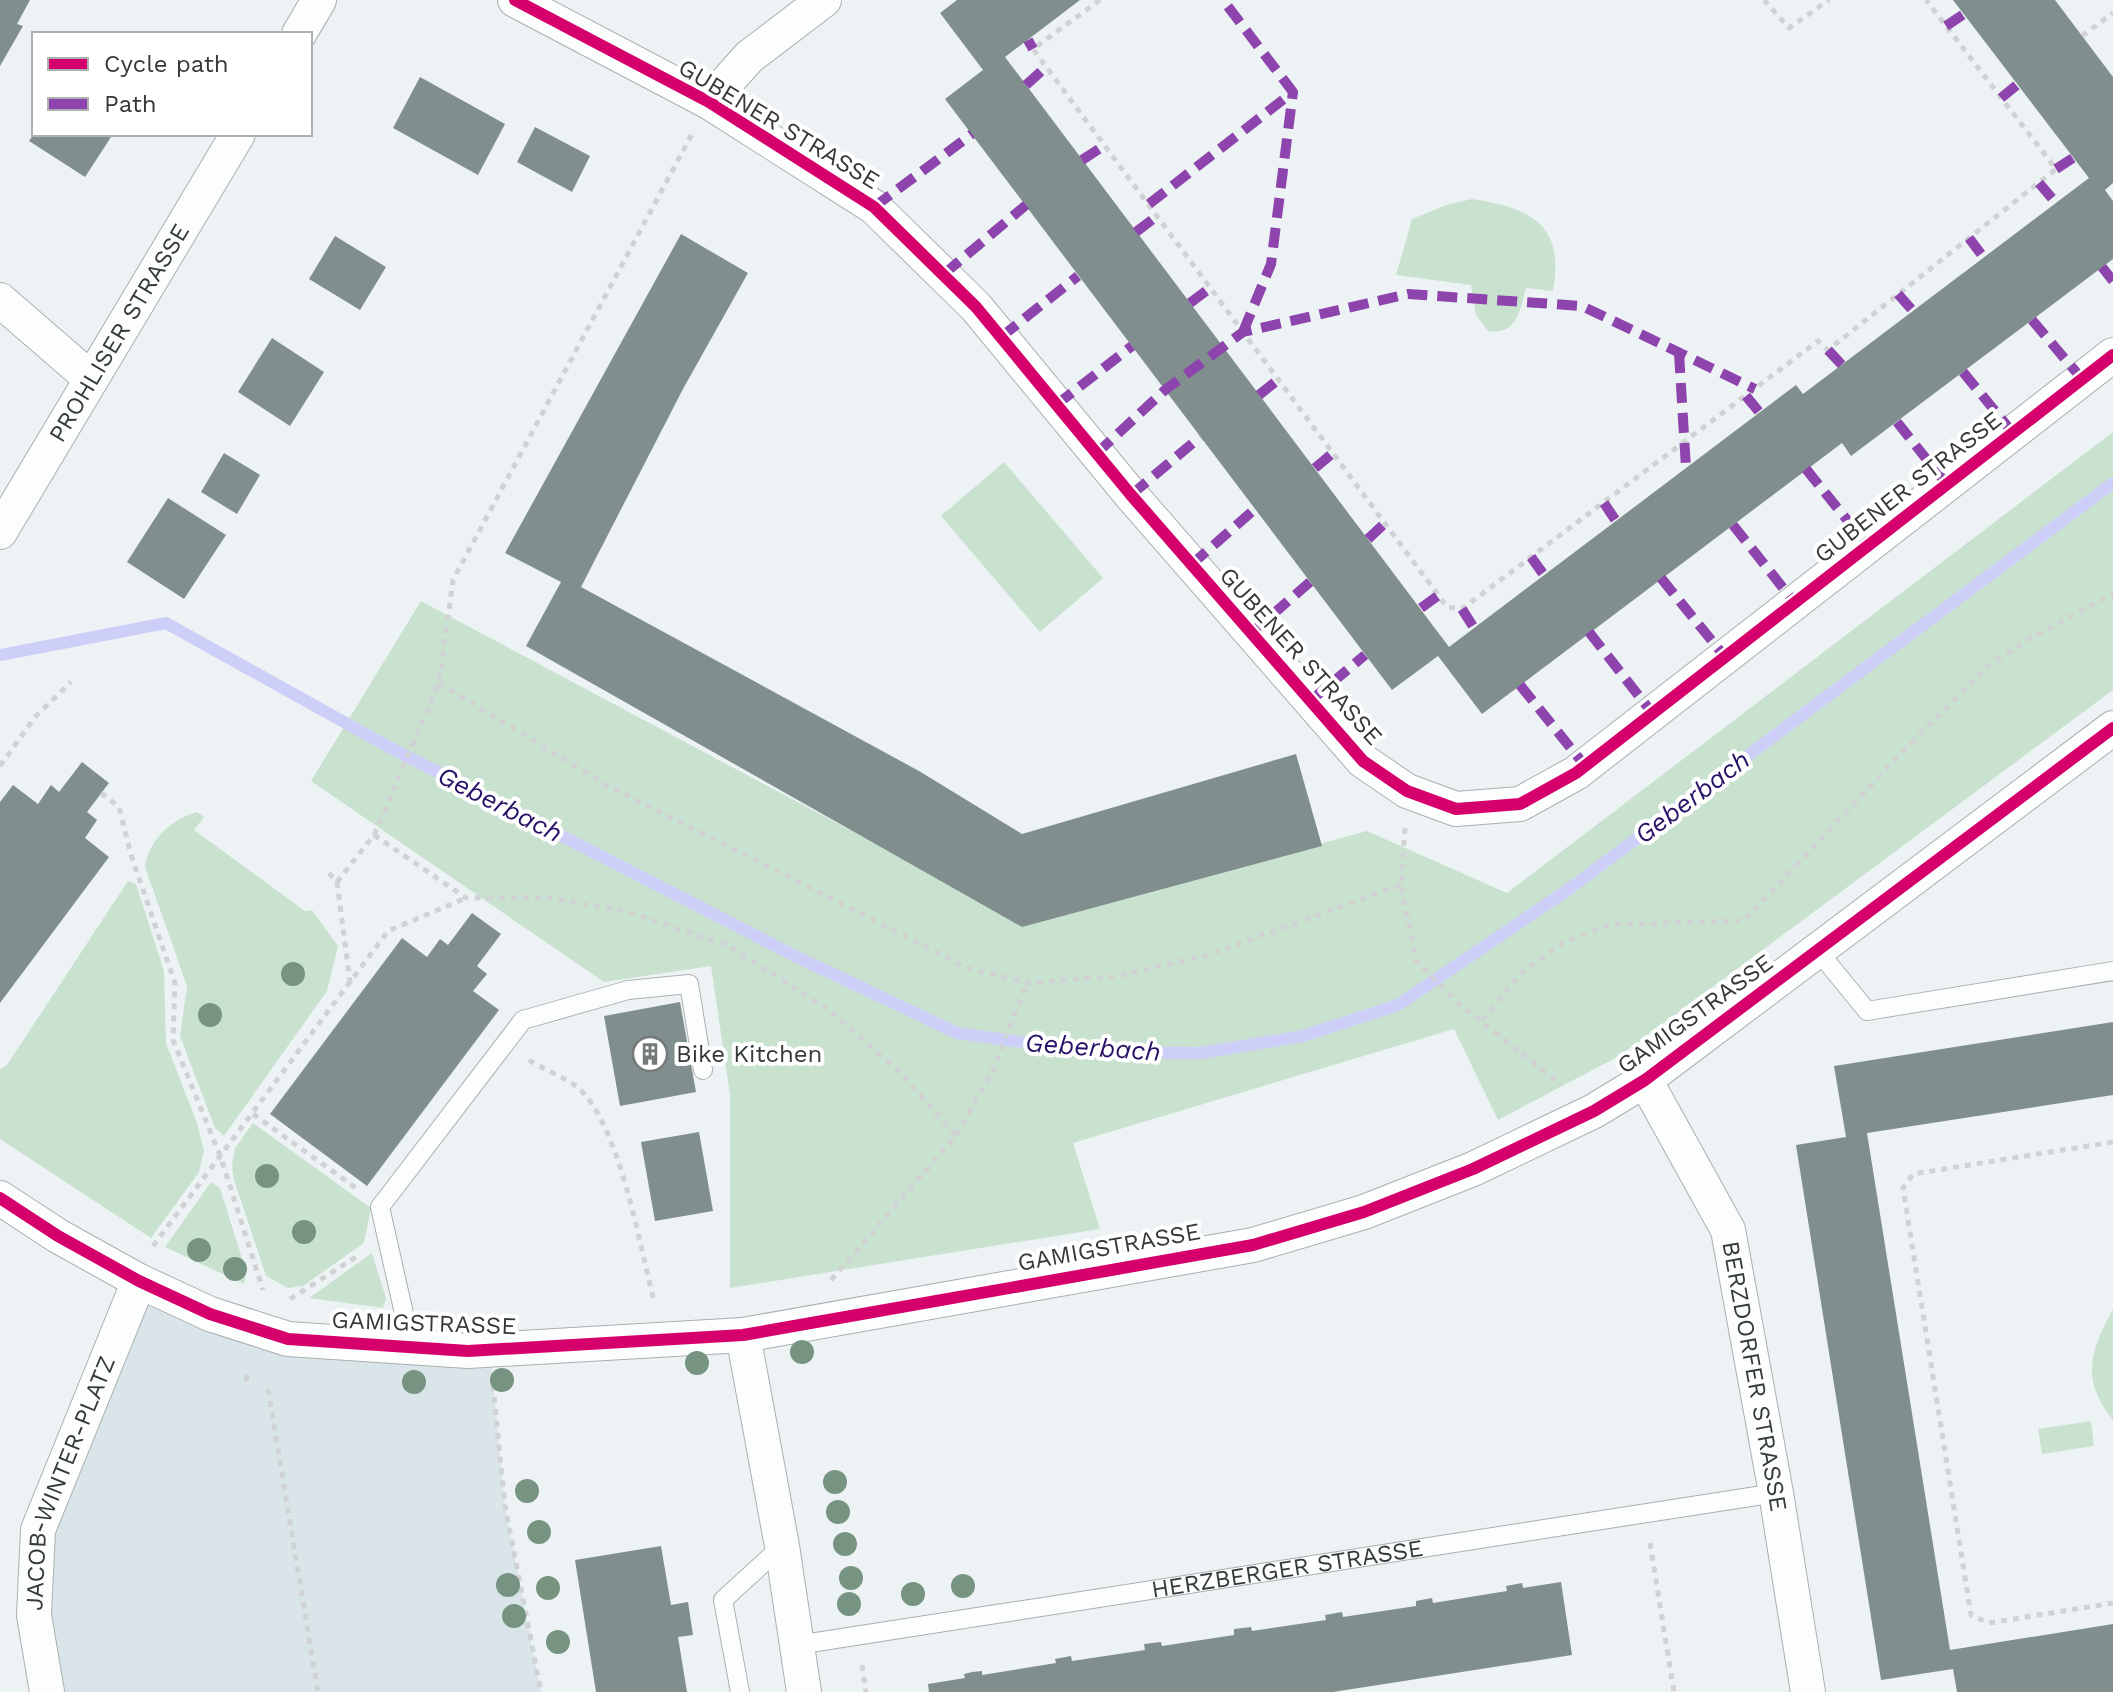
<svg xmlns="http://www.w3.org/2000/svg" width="2113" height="1692" viewBox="0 0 2113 1692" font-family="'Work Sans',sans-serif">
  <rect width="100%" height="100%" fill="#edf3f4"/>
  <polygon fill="#d9e5e8" points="139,1281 210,1314 490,1350 505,1506 541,1692 47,1692 38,1530"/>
  <g fill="#c9e2d0">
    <path d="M1472,199C1532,208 1565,225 1553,291L1526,288C1520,311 1517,335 1488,331L1476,315L1471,285L1396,275L1412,219L1446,205Z"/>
    <polygon points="2113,432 2113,690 1621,1055 1498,1120 1454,1029 1073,1143 1100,1229 730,1288 730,1095 711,966 604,982 311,781 421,601 1026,924 1367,831 1507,893"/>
    <polygon points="1004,462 1103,578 1040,632 941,516"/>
    <path d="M197,812L204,817L194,830L305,911L312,910L338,946L327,991L224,1136L215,1128L180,1036L187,986L145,867C149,839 172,819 197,812Z"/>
    <polygon points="128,881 136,884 164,971 166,1043 197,1123 204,1151 199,1172 151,1238 0,1139 0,1069 7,1065"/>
    <polygon points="253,1123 371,1208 364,1243 303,1286 288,1288 266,1276 234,1180 232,1165 235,1148"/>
    <polygon points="211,1182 220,1188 246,1271 244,1284 165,1247"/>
    <polygon points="372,1253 386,1298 383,1308 309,1298"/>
    <path d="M2113,1309V1420C2080,1379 2090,1352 2113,1309Z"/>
    <polygon points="2091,1421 2094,1446 2042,1454 2038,1429"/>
  </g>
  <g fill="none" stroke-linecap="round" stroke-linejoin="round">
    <polyline stroke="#cecff9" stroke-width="12" points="0,655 166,623 387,746 795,956 957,1033 1094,1052 1201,1053 1303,1036 1398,1005 1569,889 2113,483"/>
  </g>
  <g fill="#808f8e">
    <polygon points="0,0 30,0 17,24 23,26 0,66"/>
    <polygon points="957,0 1080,0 1005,57 1449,647 1796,385 1803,394 2089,178 1953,0 2055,0 2113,77 2113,183 2105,190 2113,201 2113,259 1851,456 1842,443 1482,714 1438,656 1392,690 945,99 983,70 940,13"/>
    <polygon points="420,77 505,124 478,175 393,128"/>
    <polygon points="535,127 590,156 572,192 517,162"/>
    <polygon points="34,134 113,134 85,177 29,141"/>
    <polygon points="681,234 748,273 683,389 581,587 919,771 1022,834 1296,754 1322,846 1022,927 526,646 561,582 505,553"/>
    <polygon points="335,236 386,267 360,310 309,279"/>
    <polygon points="272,338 324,372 290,426 238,392"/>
    <polygon points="224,453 260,475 237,514 201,492"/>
    <polygon points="168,498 226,535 184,599 127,562"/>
    <polygon points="82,762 109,783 87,812 97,820 85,838 109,857 0,1003 0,802 13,785 38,804 51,785 59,792"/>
    <polygon points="472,913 501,934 477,966 487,974 473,991 499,1010 367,1186 270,1114 402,938 427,957 440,939 448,945"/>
    <polygon points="680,1002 696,1092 620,1106 604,1016"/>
    <polygon points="2113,1022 2113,1095 1867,1133 1950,1650 2113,1624 2113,1692 1957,1692 1953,1669 1881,1680 1796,1145 1846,1137 1834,1066"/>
    <polygon points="699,1132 713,1211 655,1221 641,1142"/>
    <polygon points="661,1546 671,1605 688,1602 693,1635 678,1637 687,1692 596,1692 575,1560"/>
    <polygon points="1561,1582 1572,1655 1333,1692 929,1692 928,1684 965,1678 964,1674 972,1672 982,1671 982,1675 1056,1663 1055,1659 1071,1656 1072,1661 1145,1650 1144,1644 1161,1642 1162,1646 1234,1635 1234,1629 1251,1627 1252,1631 1326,1620 1325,1615 1342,1612 1343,1617 1416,1606 1416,1601 1432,1598 1433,1603 1507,1591 1506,1586 1522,1583 1523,1588"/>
  </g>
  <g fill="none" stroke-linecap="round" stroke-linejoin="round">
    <g stroke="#abafb0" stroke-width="20">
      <g id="service">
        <polyline points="1818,951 1867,1011 2113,971"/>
        <polyline points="412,1349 380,1207 523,1020 628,990 689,984 703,1070"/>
        <path id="s1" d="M797,1645L1776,1493"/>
        <polyline points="740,1692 723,1600 782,1546"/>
      </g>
    </g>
    <g stroke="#abafb0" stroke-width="36">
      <g id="minor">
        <polyline points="515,0 709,102 874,207 976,307 1131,495 1363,761 1407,791 1456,809 1520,804 1576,773 2113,355"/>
        <polyline points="299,34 319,0"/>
        <polyline points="709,102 749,57 824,0"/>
        <polyline points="0,300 90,378"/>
        <path id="s2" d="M0,532L238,134"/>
        <path id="s3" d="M1645,1080L1728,1230L1776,1493L1808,1692"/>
        <polyline points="0,1198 58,1236 139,1281 210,1314 288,1339 468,1351 743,1335 1253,1245 1364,1212 1473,1169 1594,1111 1645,1080 2113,728"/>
        <polyline points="743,1335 782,1546 804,1692"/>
        <path id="s4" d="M47,1692L34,1615L38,1530L139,1281"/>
      </g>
    </g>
    <g stroke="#d0d2d3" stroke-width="5" stroke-dasharray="6 6" stroke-linecap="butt">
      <polyline points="1100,0 1033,49 1447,607 1462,609 1818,341 1828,350 2056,169 1926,0"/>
      <polyline points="1764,0 1789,28 1829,0"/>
      <polyline points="2082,36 2113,13"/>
      <polyline points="439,683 603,783 968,968 1027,983 1119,976 1211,954 1401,885"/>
      <polyline points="0,766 35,717 71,682"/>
      <polyline points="101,793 119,807 131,855 175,983 173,1040 221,1158 263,1290"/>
      <polyline points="1405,828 1401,885 1416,961 1457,1002 1561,1085"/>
      <polyline points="374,835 466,898 545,897 629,912 729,946 826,1008 899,1071 956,1136"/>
      <polyline points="329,873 337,882 374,835 439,683 453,580 692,134"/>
      <polyline points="337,882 350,982"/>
      <polyline points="1482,1020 1522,972 1563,943 1608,925 1745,920 1908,746 1988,666 2029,639 2113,594"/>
      <path d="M529,1060C544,1070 565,1077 577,1087C619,1121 640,1247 654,1301"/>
      <polyline points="253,1114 356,1188"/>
      <polyline points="2113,1142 1913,1174 1903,1188 1971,1615 1989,1623 2113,1603"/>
      <polyline points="153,1246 388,931 466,898"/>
      <polyline points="831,1280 956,1136 993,1070 1027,983"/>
      <polyline points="290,1299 359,1255"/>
      <polyline points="246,1381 248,1372"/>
      <polyline points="493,1385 505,1506 541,1692"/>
      <polyline points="268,1389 318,1692"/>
      <polyline points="1650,1543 1674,1692"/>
      <polyline points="862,1665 866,1692"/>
    </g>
    <use href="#service" stroke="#fcfdfd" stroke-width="18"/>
    <use href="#minor" stroke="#fcfdfd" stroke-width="34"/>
    <g stroke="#8e44ad" stroke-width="10" stroke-dasharray="20 10" stroke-linecap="butt">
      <polyline points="1946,26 1964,14"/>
      <polyline points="1028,40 1033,49"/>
      <polyline points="1026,85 1046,67"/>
      <polyline points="2001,98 2018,84"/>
      <polyline points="1082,160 1105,145"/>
      <polyline points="2056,169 2073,158"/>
      <polyline points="2039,183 2056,203"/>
      <polyline points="1149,204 1293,92 1223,0"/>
      <polyline points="874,207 972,134"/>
      <polyline points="1136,232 1157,216"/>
      <polyline points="1969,238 1984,258"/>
      <polyline points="2102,267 2113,281"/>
      <polyline points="944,274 1026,205"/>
      <polyline points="1898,294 1913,311"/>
      <polyline points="1190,303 1210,288"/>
      <polyline points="2032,320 2082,379"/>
      <polyline points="1243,332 1271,264 1293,92"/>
      <polyline points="1001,337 1078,276"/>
      <polyline points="1828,350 1842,365"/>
      <polyline points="1679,353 1686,468"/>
      <polyline points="1963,372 2013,433"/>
      <polyline points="1259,395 1279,379"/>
      <polyline points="1746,396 1760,413"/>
      <polyline points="1056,405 1132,346"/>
      <polyline points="1897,422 1947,485"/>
      <polyline points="1096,454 1165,390 1243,332 1408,294 1582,306 1755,389"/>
      <polyline points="1315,468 1333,453"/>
      <polyline points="1806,469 1868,546"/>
      <polyline points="1131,495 1200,437"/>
      <polyline points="1604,503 1616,521"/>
      <polyline points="1733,525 1795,603"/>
      <polyline points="1368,539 1385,523"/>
      <polyline points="1531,557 1544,575"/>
      <polyline points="1191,565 1255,509"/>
      <polyline points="1661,578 1725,657"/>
      <polyline points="1421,608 1439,595"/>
      <polyline points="1462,609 1474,628"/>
      <polyline points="1589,632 1653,714"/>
      <polyline points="1250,634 1310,582"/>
      <polyline points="1520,685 1586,767"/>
      <polyline points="1309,702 1365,655"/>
    </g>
    <g stroke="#fff" stroke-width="17">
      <g id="cycleway">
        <polyline points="515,0 709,102 874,207 976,307 1131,495 1363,761 1407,791 1456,809 1520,804 1576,773 2113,355"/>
        <polyline points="0,1198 58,1236 139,1281 210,1314 288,1339 468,1351 743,1335 1253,1245 1364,1212 1473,1169 1594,1111 1645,1080 2113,728"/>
      </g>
    </g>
    <use href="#cycleway" stroke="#d6006c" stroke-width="12"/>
  </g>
  <g fill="#769481">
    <circle cx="293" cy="974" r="12"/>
    <circle cx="210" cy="1015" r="12"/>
    <circle cx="267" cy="1176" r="12"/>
    <circle cx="304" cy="1232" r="12"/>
    <circle cx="199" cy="1250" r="12"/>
    <circle cx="235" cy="1269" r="12"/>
    <circle cx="802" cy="1352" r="12"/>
    <circle cx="697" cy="1363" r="12"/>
    <circle cx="502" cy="1380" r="12"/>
    <circle cx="414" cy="1382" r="12"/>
    <circle cx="835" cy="1482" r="12"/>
    <circle cx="527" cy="1491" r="12"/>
    <circle cx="838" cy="1512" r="12"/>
    <circle cx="539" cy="1532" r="12"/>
    <circle cx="845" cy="1544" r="12"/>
    <circle cx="851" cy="1578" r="12"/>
    <circle cx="508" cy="1585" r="12"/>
    <circle cx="963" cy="1586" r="12"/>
    <circle cx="548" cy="1588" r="12"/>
    <circle cx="913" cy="1594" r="12"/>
    <circle cx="849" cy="1604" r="12"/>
    <circle cx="514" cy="1616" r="12"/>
    <circle cx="558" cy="1642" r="12"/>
  </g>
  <defs>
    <g id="building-ring" transform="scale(1.8)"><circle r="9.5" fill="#fff" stroke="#757a7b" stroke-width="1.5"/><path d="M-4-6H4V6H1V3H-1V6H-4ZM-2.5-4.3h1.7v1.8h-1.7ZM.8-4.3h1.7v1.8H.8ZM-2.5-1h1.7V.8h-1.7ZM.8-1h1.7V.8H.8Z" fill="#757a7b"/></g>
  </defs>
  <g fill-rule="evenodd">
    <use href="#building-ring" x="650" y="1054"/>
  </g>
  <g text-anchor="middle" stroke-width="8" stroke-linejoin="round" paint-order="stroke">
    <g font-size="24" fill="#35393a" stroke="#fff">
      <text transform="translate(779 124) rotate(31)" y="8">GUBENER STRASSE</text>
      <text dy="8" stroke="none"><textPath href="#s2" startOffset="232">PROHLISER STRASSE</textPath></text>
      <text transform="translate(1908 487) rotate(-38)" y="8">GUBENER STRASSE</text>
      <text transform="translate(1301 656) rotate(48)" y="8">GUBENER STRASSE</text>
      <text transform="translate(1695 1014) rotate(-36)" y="8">GAMIGSTRASSE</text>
      <text transform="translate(1109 1247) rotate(-10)" y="8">GAMIGSTRASSE</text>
      <text transform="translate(424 1323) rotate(2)" y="8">GAMIGSTRASSE</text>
      <text dy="8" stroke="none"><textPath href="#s3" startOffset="320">BERZDORFER STRASSE</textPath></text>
      <text dy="8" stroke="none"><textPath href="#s4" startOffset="216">JACOB-WINTER-PLATZ</textPath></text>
      <text dy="8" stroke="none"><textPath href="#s1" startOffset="496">HERZBERGER STRASSE</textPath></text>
    </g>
    <g font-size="24" fill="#35393a" stroke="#fff" text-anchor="start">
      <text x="676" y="1062">Bike Kitchen</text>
    </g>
    <g font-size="26" font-style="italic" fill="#281267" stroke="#fff">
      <text transform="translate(1692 797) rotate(-37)" y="9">Geberbach</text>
      <text transform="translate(500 804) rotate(27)" y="9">Geberbach</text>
      <text transform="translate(1093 1047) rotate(4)" y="9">Geberbach</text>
    </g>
  </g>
  <rect x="32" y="32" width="280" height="104" fill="#ffffff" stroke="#aeb0b0" stroke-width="2"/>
  <rect x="48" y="58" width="40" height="12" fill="#d6006c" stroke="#aeb0b0" stroke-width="2"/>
  <text x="104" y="72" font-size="24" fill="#35393a">Cycle path</text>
  <rect x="48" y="98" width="40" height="12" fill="#8e44ad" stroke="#aeb0b0" stroke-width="2"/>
  <text x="104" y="112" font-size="24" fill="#35393a">Path</text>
</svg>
